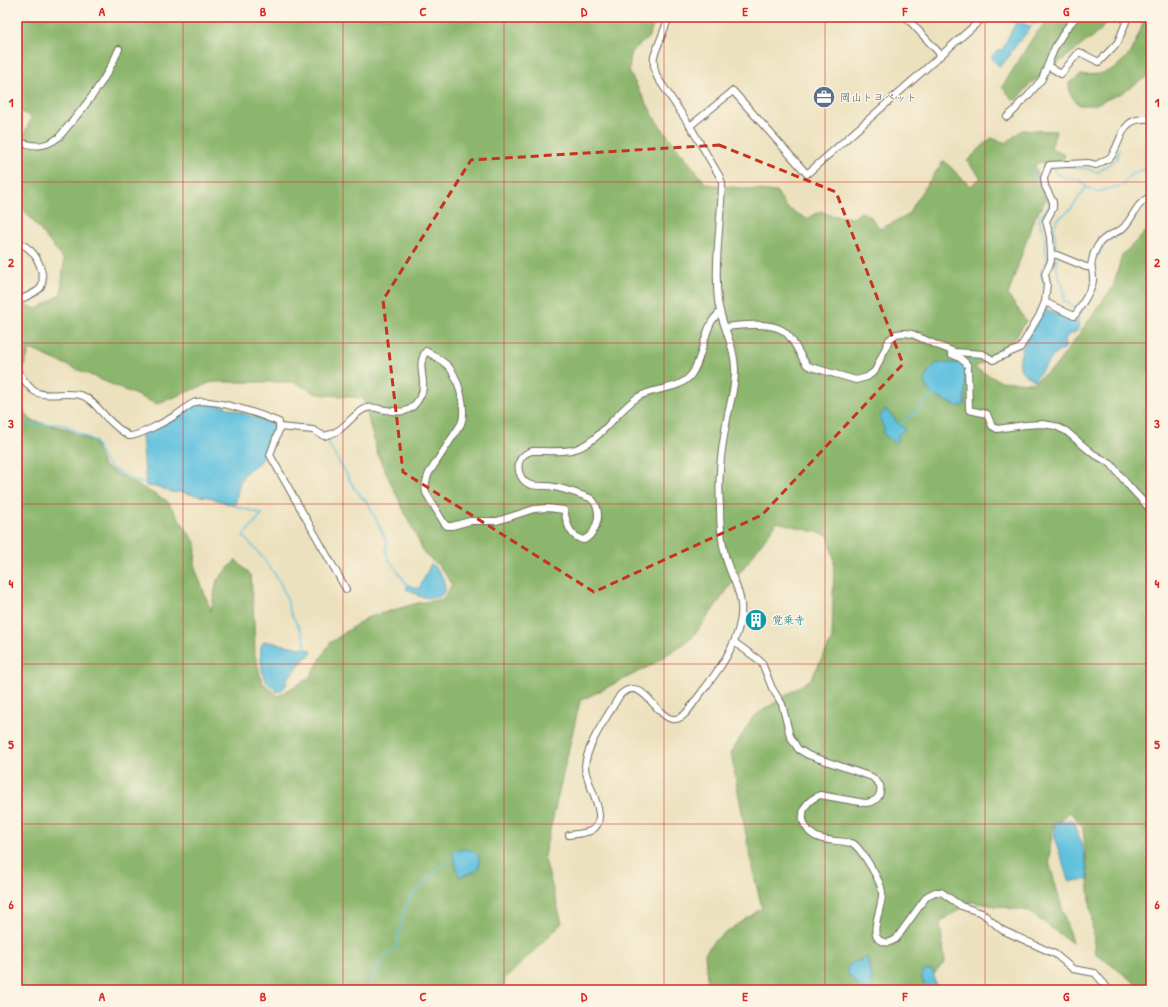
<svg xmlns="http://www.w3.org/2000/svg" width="1168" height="1007" viewBox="0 0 1168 1007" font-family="'Patrick Hand','Klee One',sans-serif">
  <rect width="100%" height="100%" fill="#fcf5e5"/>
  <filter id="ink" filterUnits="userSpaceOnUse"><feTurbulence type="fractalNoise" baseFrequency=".025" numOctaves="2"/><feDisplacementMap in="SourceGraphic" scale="8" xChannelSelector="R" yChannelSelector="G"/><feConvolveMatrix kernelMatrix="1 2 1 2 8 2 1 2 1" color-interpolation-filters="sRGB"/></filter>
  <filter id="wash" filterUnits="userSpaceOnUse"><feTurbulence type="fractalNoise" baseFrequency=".012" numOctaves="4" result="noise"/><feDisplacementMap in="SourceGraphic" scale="16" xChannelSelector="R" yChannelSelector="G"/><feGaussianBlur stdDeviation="0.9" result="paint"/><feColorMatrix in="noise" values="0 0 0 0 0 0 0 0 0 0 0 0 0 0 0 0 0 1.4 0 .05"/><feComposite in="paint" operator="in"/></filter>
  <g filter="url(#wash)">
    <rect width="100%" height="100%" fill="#ece1be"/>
    <g fill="#8cb66d" stroke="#5c704c">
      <polygon points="17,17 657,17 648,38 631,52 629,72 657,122 706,184 777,192 787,208 807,219 821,211 829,215 853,218 861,212 870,216 880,229 907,216 925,187 944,161 970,186 981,178 967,161 991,138 1006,143 1022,130 1056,131 1051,148 1065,155 1062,162 1050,164 1039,162 1035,166 1046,199 1033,221 1008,295 1026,321 1010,346 974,368 1000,381 1032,383 1055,367 1113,287 1122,255 1151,227 1151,990 1145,990 1095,953 1083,827 1070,812 1052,828 1049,862 1072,943 1028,911 971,902 940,922 945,962 919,990 708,990 705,953 714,941 762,908 752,867 731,753 753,717 811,679 832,640 834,559 828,535 777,522 692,638 650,666 580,701 544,856 562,923 505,979 503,990 17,990 17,403 32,421 64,428 94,442 103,466 167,501 196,544 195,568 211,611 217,580 236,560 251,575 254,624 255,655 262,682 278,696 309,678 330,643 366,618 418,603 443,599 452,584 439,566 425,555 378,456 363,398 317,394 295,382 212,382 157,404 30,349 17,385 17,303 38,309 61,294 64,260 17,201 17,149 32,117 17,110"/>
      <polygon points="1050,17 1110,17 1099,32 1029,85 1018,99 1013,100 1002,87 1034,36"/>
      <path d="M1148,17H1151V74L1122,93L1094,105H1079C1072,97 1069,94 1069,83L1081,75L1099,74L1114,69L1131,53L1145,19Z"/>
    </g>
    <g fill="#60c1df" stroke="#467685">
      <polygon points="1017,20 1031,27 1010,53 1011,54 1000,67 993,60 992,56 997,50 1002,50"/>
      <path d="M1043,308L1074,322L1075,320L1079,322L1078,325L1080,326C1075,338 1063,330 1065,348L1055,354L1034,380C1030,377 1024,374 1021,370C1014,355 1036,322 1043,308Z"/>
      <path d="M938,363H964L966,366L965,403L963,406C957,407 951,403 945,401C940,398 933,396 929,391C920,381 929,368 938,363Z"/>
      <path d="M198,403L220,405L277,425C278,438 267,455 258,463C253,467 247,470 243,476C238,484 237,497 235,506L209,497L199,496L181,492H171L159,487L146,486L142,434L178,417L186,410Z"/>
      <path d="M885,409L905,430L898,435V441L896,443C892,440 885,438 884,433C883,428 885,430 883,426C878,417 880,417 885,409Z"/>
      <path d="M431,564C440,569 454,593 437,597C431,599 423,597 418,596L416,593L406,589L408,585L419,589Z"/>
      <path d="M264,641L311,650L312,652L310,655L306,657L287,679C287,685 283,691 277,692C273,688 268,684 265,680C262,675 260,653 261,647C262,645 263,643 264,641Z"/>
      <polygon points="1070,820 1074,822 1076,826 1077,834 1082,842 1089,880 1077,880 1070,882 1055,841 1054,824 1057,822"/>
      <path d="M464,849C477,850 480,854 479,867L475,871L460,877L452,853L454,851Z"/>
      <polygon points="867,957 874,990 861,990 848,974 848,965"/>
      <path d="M926,970H933L936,990C927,989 920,982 922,972Z"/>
    </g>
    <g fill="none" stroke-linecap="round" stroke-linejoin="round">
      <g stroke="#60c1df" stroke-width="1.5">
        <polyline points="1029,26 1034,24 1040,17"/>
        <path d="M1051,166C1061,180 1065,179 1081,180L1086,187"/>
        <path d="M1069,167L1087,169L1096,172L1100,171C1105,165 1111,164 1117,159L1119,148"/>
        <polyline points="1030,168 1040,186 1045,193"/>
        <polyline points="1056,252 1054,226 1058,219 1071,209 1086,187 1097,192 1123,185 1132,173 1146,169 1151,173"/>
        <path d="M1057,257C1057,261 1056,266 1057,270C1060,280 1066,290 1064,301L1077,308"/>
        <polyline points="1094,263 1106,242 1120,234 1126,230 1142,206"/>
        <polyline points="1044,285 1041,273 1046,259 1045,236 1041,227 1039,220 1041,215 1049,208 1048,198"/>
        <polyline points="1077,322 1083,308"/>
        <polyline points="967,363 979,358 988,359"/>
        <path d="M17,412L22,422L26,424C38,426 51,422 64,425C75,429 84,437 95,441L104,461L111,468L137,482L147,483"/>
        <polyline points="285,423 310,427"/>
        <polyline points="899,426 907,418 917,412 928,398 937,395"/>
        <polyline points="321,437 328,443 355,489 369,505 387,542 386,552 388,558 408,586"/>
        <path d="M235,504L238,507L262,514L243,536C260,553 277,574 286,596C288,601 288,607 290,611C296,626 308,635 305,651"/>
        <polyline points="372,987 371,979 377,972 382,959 397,946 403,914 409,900 431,875 441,867 451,861"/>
      </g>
    </g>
  </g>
  <g filter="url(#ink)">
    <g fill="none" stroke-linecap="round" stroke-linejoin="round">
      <g stroke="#6f6b5e" stroke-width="8">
        <g id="street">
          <polyline points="906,17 941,55"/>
          <polyline points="1048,66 1061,74 1079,52 1099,62 1118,42 1128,17"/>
          <polyline points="1007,117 1016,109 1019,104 1027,97 1042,79 1055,47 1066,29 1076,17"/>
          <polyline points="690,126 733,91 807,174 984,17"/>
          <path d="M17,142C34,146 44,149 59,137C82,110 105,83 119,49"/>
          <path d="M17,241C21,244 26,246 30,250C38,257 46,276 41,287C39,292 23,298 17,301"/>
          <polyline points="1051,254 1057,255 1086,267 1091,267"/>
          <path d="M1045,302L1074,316C1078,312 1093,287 1093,281C1094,274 1090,267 1092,260C1093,253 1099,242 1104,239C1110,234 1117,233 1123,228C1135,216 1134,205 1151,196"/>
          <path d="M725,327C741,325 774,321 786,333C795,341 799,355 807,365L811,367L856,380L867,377L875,371L889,340L896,334L904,333L912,334L939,346L955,352L983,354L993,360L1020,348L1039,316L1045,302L1047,284L1045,274L1051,261V254L1050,237L1046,221L1053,208V202L1045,186L1044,178L1049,165L1088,163L1096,165L1111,157C1124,136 1120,117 1151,119"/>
          <path d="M951,354C958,356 963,359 968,366L969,410L987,414L992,426L997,429L1025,425L1042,424L1055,426L1066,431L1092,453L1111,464L1128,485L1151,510"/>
          <path d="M17,370C22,377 27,386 34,391C45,399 69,390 83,396C93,400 100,411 108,419C114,425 121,431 129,436C137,437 168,420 176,415C183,411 189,404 196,402C214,398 262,415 279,422V430L270,455L346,589"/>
          <path d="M279,427L313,430L324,436C346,432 351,413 367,408C371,407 376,408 380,409C399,412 410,417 421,395C428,380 415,367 426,351C434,356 442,360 449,367C459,379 467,410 461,424L429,473C426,480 424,486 426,493L444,523L447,526H452L470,521H497L534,509L548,508L564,510C567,523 569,537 584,540C598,533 604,508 590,498C578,494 566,489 554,487C547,485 539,487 532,485C522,483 517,472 519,463C520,456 526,453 532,451C545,451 559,452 572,450C599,444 616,411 638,397C655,387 678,391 691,375C702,361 703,336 712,321C714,318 717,315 720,312"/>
          <path d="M734,642L759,660L762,663L772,688L782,704L790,736L798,749L808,755L872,777L880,785C882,797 876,802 865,803L820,795C811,799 803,805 803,815C802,820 804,824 806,827C816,845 838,838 854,844C863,852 881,881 882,892C884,905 867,934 881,941C887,944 891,942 896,939L927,896L935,892H941L961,906L982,913L1002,930L1055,954L1073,969L1095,973L1109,990"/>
          <path d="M569,835C575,834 583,834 590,831C613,821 585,783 585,767C586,745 609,714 620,695C648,669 659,738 685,714C690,709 694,702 698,697C715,675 735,650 740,622C746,595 731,580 725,555C721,540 720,524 720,508C718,475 721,451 727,419C730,404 735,387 735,372C736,347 721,325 718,301C714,262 721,222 722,183L720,177L690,126L657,77C654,69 653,64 654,56L669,17"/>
        </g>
      </g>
      <use href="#street" stroke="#fff" stroke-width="6"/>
    </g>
  </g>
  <path fill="none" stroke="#c8321e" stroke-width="3" stroke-dasharray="8 5" stroke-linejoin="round" d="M719,145L836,192L903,364L762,515L594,592L403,472L383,300L471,160Z"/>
  <path fill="none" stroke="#d62828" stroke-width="1" stroke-opacity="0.55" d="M183,17V990M343,17V990M504,17V990M664,17V990M825,17V990M985,17V990M17,182H1151M17,343H1151M17,504H1151M17,664H1151M17,824H1151"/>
  <defs>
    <g id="office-disc" transform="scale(1.15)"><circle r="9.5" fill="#5c6f8a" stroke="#fcf5e5"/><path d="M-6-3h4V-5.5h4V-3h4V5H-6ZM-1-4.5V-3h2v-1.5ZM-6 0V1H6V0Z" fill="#fff"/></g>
    <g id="building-disc" transform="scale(1.15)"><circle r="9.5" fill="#0f9aa8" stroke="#fcf5e5"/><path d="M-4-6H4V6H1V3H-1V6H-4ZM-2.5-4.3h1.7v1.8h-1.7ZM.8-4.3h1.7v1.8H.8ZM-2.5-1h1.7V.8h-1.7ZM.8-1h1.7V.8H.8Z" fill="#fff"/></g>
  </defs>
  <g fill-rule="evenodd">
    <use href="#office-disc" x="824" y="97"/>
    <use href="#building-disc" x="756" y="620"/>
  </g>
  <g text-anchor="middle" stroke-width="3" stroke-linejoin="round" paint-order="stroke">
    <g font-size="11" fill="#4e5e75" stroke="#fcf5e5" text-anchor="start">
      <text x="840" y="101">岡山トヨペット</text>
    </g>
    <g font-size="11" fill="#0d838f" stroke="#fcf5e5" text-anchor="start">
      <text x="772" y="624">覚乗寺</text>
    </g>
  </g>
  <rect width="1168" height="1007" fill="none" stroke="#fcf5e5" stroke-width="44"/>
  <rect x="22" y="22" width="1124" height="963" fill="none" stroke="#d62828" stroke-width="1.5"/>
  <g font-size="13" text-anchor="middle" font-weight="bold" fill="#d62828">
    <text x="102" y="16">A</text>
    <text x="263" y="16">B</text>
    <text x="423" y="16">C</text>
    <text x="584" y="16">D</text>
    <text x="745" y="16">E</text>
    <text x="905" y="16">F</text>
    <text x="1066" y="16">G</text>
    <text x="11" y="107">1</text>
    <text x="1157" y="107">1</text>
    <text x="11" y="267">2</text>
    <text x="1157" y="267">2</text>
    <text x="11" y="428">3</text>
    <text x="1157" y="428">3</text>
    <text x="11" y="588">4</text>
    <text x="1157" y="588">4</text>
    <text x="11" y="749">5</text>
    <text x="1157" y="749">5</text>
    <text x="11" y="909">6</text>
    <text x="1157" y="909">6</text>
    <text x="102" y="1001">A</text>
    <text x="263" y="1001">B</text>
    <text x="423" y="1001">C</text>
    <text x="584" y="1001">D</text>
    <text x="745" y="1001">E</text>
    <text x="905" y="1001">F</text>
    <text x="1066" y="1001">G</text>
  </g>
</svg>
